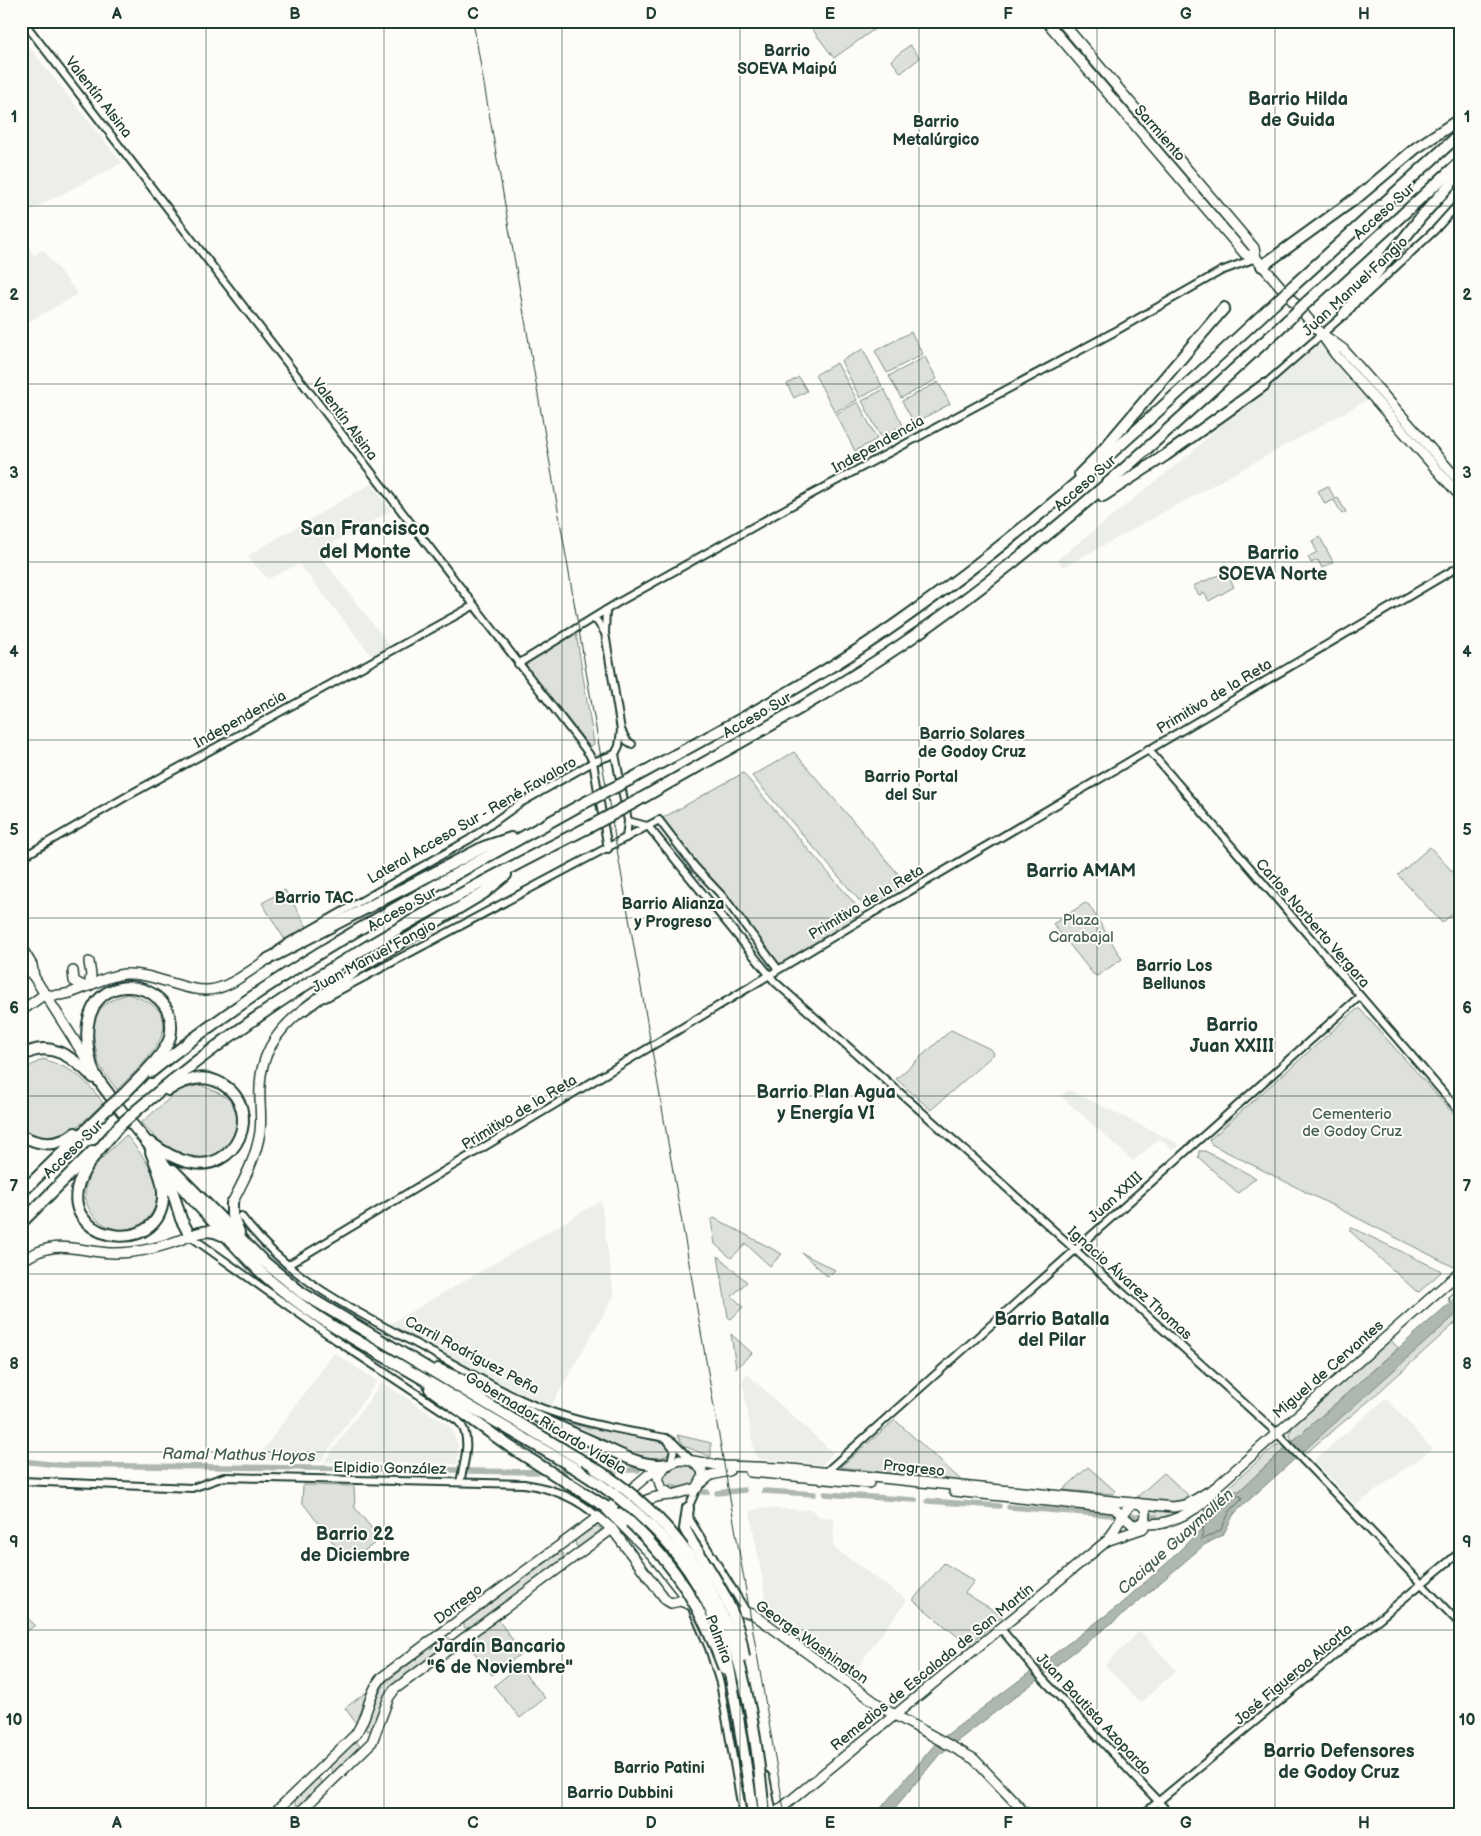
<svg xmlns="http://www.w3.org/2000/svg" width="1481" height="1836" viewBox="0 0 1481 1836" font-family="'Balsamiq Sans',sans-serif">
  <rect width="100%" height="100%" fill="#fdfcf7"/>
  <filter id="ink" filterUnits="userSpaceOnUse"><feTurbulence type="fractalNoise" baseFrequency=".02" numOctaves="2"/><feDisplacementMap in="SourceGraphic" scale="10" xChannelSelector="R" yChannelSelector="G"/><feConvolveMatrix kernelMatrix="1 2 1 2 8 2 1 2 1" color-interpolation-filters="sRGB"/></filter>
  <g filter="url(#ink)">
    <g fill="#eceee9">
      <polygon points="21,37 122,163 21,215"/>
      <polygon points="21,237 34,255 43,250 78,294 21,326"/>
      <polygon points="1322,335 1373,397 1064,567 1057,560 1190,454 1241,405"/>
      <polygon points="372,483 391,511 317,552 390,646 372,656 299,564 268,579 247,556"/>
      <polygon points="1069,1090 1177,1143 1178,1147 1174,1150 1160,1139 1133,1161 1061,1096"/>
      <polygon points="601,1201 614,1296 551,1406 501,1384 388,1325"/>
      <polygon points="334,1353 377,1381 321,1461 255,1461"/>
      <polygon points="747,1374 833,1453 821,1465 760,1459 755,1455 742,1380"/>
      <polygon points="382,1382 451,1427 458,1446 457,1464 324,1462"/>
      <polygon points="1386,1398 1432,1449 1356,1505 1315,1462 1316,1459"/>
      <polygon points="759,1508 812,1510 820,1517 834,1518 833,1547 907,1600 849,1678 770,1620 750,1512"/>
      <polygon points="1140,1631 1176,1670 1141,1703 1105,1665"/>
    </g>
    <g fill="#dde0db" stroke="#7e8e88">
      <polygon points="806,21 886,21 834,58"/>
      <polygon points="910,45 920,58 901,73 891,60"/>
      <polygon points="911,332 923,354 887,373 875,351"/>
      <polygon points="863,349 882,386 860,398 841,361"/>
      <polygon points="925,357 937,379 901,398 889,376"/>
      <polygon points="837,363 857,400 835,412 815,375"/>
      <polygon points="799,377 807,391 794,398 787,384"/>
      <polygon points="938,382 950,404 914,423 902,401"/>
      <polygon points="884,389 903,425 881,437 862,401"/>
      <polygon points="858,402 877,439 855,451 836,414"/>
      <polygon points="1328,486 1335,499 1338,498 1346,512 1342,514 1334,500 1325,504 1318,491"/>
      <polygon points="1320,537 1333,562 1322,568 1318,560 1311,563 1308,557 1317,552 1312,541"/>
      <polygon points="1226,572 1234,587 1209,601 1204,593 1199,595 1193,586"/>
      <polygon points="576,633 594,744 590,747 525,664"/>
      <polygon points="794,752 906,883 870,908 865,907 752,776"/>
      <polygon points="743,773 866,917 778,969 659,820"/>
      <polygon points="1430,847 1460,880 1460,907 1442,923 1398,875"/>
      <polygon points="285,890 307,927 285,940 262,903"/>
      <polygon points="1085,903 1089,905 1122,959 1097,976 1093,974 1053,924"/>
      <path d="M127,994C200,1013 147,1060 117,1090C112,1082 103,1073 99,1064C97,1059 97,1051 95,1045C89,1015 99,1003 127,994Z"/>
      <polygon points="1357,1009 1360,1009 1460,1121 1460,1262 1454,1267 1211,1144 1209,1140"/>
      <polygon points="951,1030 992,1050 994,1054 931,1110 896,1079"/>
      <path d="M43,1059C75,1070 83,1076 103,1103C79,1126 54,1153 21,1127V1071Z"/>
      <path d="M201,1085C214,1091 232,1097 238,1111C239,1114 238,1120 239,1123C241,1154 204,1165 179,1155C164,1148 152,1134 141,1123L179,1090Z"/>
      <path d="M126,1135C139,1151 152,1167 158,1187C160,1193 157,1203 154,1209C132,1251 74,1222 87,1181C93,1163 113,1148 126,1135Z"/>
      <polygon points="1199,1151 1205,1151 1256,1178 1238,1193 1198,1157"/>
      <polygon points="714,1218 782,1254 770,1266 746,1244 731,1258 715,1244 711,1220"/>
      <polygon points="1350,1227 1440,1270 1441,1272 1419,1292 1416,1291 1350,1231"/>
      <polygon points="802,1253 835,1270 828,1277"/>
      <polygon points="718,1256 747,1282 732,1296 743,1307 731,1319 728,1317"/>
      <polygon points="1460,1311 1460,1318 1452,1326 1370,1400 1307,1452 1302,1450"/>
      <polygon points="731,1334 752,1353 736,1368"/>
      <polygon points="1391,1340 1398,1348 1293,1441 1289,1434 1293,1426"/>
      <polygon points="895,1420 963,1482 840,1467"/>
      <path d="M565,1423L662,1442L671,1450L669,1455C638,1468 588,1437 558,1424Z"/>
      <polygon points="677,1435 711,1443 711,1457 684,1446"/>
      <polygon points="1280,1444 1286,1447 1239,1491 1209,1512 1205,1508 1275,1446"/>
      <polygon points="680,1464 691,1464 697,1470 696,1482 676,1491 665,1489 661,1480 664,1471"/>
      <polygon points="1088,1467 1115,1491 1114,1494 1063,1490"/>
      <path d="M1164,1473L1188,1495C1178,1506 1150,1502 1137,1497Z"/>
      <polygon points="303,1485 354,1486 355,1508 379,1537 378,1541 348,1562 302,1502"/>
      <polygon points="1196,1505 1165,1519 1150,1521 1156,1518 1155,1516 1152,1516 1150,1509"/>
      <polygon points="596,1526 601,1528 600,1531 579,1547 576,1546 575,1540"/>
      <polygon points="561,1552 564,1554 563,1559 469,1629 464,1627 464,1622"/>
      <polygon points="944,1563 974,1581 965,1593 1003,1616 968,1645 913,1600"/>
      <polygon points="21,1612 35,1625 21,1636"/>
      <polygon points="497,1618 522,1653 492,1675 466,1642"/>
      <polygon points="446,1636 452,1640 451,1642 390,1688 372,1730 367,1731 366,1726 374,1704 385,1683"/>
      <polygon points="519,1666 545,1698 520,1718 494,1686"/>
      <polygon points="372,1688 360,1723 356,1723 345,1708"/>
      <polygon points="356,1740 360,1747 335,1773 332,1772 330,1766"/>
      <polygon points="317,1779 321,1780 322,1786 300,1806 296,1805 295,1799"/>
    </g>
    <polygon fill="#aeb8b1" stroke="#75877f" points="1460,1294 1460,1311 1249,1500 1234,1514 1223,1535 1204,1545 1125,1613 939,1755 889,1815 875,1815 936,1743 1118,1606 1167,1563 1200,1530 1201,1517 1206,1510 1209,1512 1233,1491 1239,1491 1293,1441"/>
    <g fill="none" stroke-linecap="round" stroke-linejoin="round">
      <polygon stroke="#586e66" stroke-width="1" points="1235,1496 1241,1496 1242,1499 1230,1511 1221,1530 1201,1540 1206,1517 1213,1515"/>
      <polyline stroke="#75877f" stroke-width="2" points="1450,1303 1449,1298 1460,1287"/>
      <g stroke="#aeb8b1" stroke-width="5.5">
        <polyline points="21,1461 60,1465 456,1470"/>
        <polyline points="612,1470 638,1470"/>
        <polyline points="468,1471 540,1472"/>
        <polyline points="561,1471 568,1470"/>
        <polyline points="671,1486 678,1489"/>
        <polyline points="764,1491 814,1494"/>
        <polyline points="702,1492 707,1492"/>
        <polyline points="717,1493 744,1490"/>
        <polyline points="825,1494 915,1500"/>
        <polyline points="928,1501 999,1506"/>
        <polyline points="1009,1507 1112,1515"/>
        <polyline points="1129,1516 1142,1517"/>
        <polyline points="1152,1517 1156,1517"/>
      </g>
      <g stroke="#1f3d34" stroke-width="10">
        <g id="minor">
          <polyline points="23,21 589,754 593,762 608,849"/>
          <polyline points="1361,299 1435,230 1460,202"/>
          <polyline points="1264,385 1346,313"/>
          <polyline points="606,610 605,633 621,730 619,746 615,754"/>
          <polyline points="592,619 597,621 605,633"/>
          <polyline points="518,664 619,602 812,494 1114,332 1221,271 1256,258"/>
          <polyline points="621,730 627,741 632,744"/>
          <polyline points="1148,749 1460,1112"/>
          <polyline points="615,754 628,821 626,838"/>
          <polyline points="628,821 647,826"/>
          <polyline points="648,826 775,982 975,1159 1277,1433 1460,1624"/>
          <polyline points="21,858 129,795 473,606"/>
          <polyline points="277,951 287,943 470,839 519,804 593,762 615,754"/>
          <polyline points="325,998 659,820 695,867 725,899 778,969"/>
          <path d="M241,1216C293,1285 361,1313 433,1353C473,1374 512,1399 555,1413C591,1425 628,1431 666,1438L673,1442L691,1460"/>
          <path d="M190,1236L336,1340L458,1421C473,1435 464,1464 460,1482"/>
          <polyline points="288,1265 866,917 1460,566"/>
          <polyline points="668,1441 674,1449 671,1462"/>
          <polyline points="825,1473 1359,997"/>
          <path d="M21,1481L192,1488L224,1477L524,1484C552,1488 577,1498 598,1517"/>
          <polyline points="697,1488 688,1508 690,1520 746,1611"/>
          <polyline points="692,1608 709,1648 720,1683 743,1815"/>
          <polyline points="1001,1629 1042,1678 1171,1815"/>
          <polyline points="1142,1815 1460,1552"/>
        </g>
      </g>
      <g stroke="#1f3d34" stroke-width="12">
        <g id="major">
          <polyline points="1046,21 1245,254 1256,258"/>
          <polyline points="1061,21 1254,248 1256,258 1322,335 1335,354 1460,496"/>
          <polyline points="1325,336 1343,349 1460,482"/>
          <polyline points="21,947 32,965 34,977"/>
          <polyline points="21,963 34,977 92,1068"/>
          <polyline points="73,971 74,981 85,987"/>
          <polyline points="89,986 91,975 89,962"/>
          <path d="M21,1011L45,994C73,1001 97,976 125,974C155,972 189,995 215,989C233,985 252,969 268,959"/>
          <path d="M232,1203C244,1180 256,1158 260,1132C262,1117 259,1101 260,1086C261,1053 278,1029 303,1010"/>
          <path d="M21,1262C56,1235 79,1253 115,1253C141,1253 166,1246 190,1236"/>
          <polygon points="680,1460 693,1461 702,1470 703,1477 697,1488 672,1495 661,1488 658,1477 666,1465"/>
          <polyline points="693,1461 723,1466 781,1468 1173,1507 1186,1505 1216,1487"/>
          <polyline points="750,1472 869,1483"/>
          <polyline points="701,1483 711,1475 729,1471"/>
          <polyline points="954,1491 1114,1508 1133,1525 1164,1523"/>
          <path d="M1138,1503C1148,1508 1149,1518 1139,1524"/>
          <polyline points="607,1510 648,1475 664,1466"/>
          <polyline points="609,1512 652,1555 686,1598"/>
          <path d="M614,1517C634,1506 648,1496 671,1495"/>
          <path d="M1159,1524C1181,1518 1205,1508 1216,1487L1460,1272"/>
          <polyline points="1109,1540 1144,1528"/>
          <polyline points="739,1611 753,1614 886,1710 974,1759 1027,1815"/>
          <path d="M272,1815L355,1735C368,1718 368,1693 382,1677L598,1517L612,1529L666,1600L671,1603L680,1601L706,1610"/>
          <polyline points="297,1815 372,1742 389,1697 395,1689 612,1529"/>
          <path d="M773,1815L1108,1540C1116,1530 1124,1508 1133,1503"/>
        </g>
      </g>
      <g stroke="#1f3d34" stroke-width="14">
        <g id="highway">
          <polyline points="1262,266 1359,196 1416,148 1460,119"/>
          <polyline points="1293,286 1460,134"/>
          <polyline points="1307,302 1460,162"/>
          <polyline points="1344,314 1421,217 1460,173"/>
          <polyline points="1080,474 1098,456 1224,308"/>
          <polyline points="1103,496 1166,455 1264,385"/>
          <path d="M633,778C724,728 818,680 903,619C1038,524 1154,416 1274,304"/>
          <path d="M637,801C726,750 816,702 901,645C1041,550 1164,434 1288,320"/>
          <polyline points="268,959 484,847 511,838"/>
          <polyline points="303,1010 362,966 484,893 506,875"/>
          <path d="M21,1057C48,1037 75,1059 94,1078"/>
          <path d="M151,1072C285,962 434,887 584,803"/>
          <path d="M125,1093C137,1080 166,1054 170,1037C184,974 62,957 92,1067C94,1076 103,1086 108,1093C127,1120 150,1144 169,1171C183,1190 200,1207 216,1225C237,1248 258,1272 283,1291C321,1322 365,1345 408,1370C465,1403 521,1437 578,1470"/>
          <path d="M138,1109C276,990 428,909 589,827"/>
          <path d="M119,1126C104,1145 82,1165 77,1190C67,1244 166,1257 163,1192C163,1179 156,1165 151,1152"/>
          <path d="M21,1135C40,1146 58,1147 75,1133"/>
          <path d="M151,1143C162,1151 174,1159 188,1162C236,1175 265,1110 222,1084C204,1073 185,1079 168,1090"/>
          <polyline points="173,1170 262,1260 302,1293 596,1469"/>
          <path d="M168,1176L181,1219L190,1236C203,1231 210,1229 222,1235"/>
          <polyline points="21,1193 106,1110"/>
          <polyline points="232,1203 232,1215 239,1232"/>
          <polyline points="21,1223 93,1151"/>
          <path d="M438,1369C491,1392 540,1420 593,1442C616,1452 642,1469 669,1464"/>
          <polyline points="430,1389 509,1446 630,1522"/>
          <polyline points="688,1508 685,1529 693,1544"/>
          <polyline points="764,1777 771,1815"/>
        </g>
      </g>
      <use href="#minor" stroke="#fdfcf7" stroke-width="6"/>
      <use href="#major" stroke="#fdfcf7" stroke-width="9"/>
      <use href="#highway" stroke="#fdfcf7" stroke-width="10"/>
      <polyline stroke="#1f3d34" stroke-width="1" points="473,21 785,1815"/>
      <g stroke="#1f3d34" stroke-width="14" stroke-linecap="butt">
        <g id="highway-bridge">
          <polyline points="1274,304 1293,286"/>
          <polyline points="1288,320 1307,302"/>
          <polyline points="584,803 633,778"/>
          <polyline points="589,827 637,801"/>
          <polyline points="106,1110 125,1093"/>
          <polyline points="119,1126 138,1109"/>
          <path d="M596,1469C726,1551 751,1671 764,1815"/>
          <path d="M578,1470C650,1514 704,1570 726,1654C731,1675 734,1696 738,1717C743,1750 749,1782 753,1815"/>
          <path d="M630,1522C677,1567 702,1609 724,1669"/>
          <path d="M693,1544C716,1578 739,1615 744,1657"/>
        </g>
      </g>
      <use href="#highway-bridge" stroke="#fdfcf7" stroke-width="10"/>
    </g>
  </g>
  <path fill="none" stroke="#1f3d34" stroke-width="1" stroke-opacity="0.55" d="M206,21V1815M384,21V1815M562,21V1815M740,21V1815M919,21V1815M1097,21V1815M1275,21V1815M21,206H1460M21,384H1460M21,562H1460M21,740H1460M21,918H1460M21,1096H1460M21,1274H1460M21,1452H1460M21,1630H1460"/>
  <g text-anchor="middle" stroke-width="4" stroke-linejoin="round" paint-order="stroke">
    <g font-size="15" fill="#1f3d34" stroke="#fdfcf7">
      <text transform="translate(99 97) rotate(52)" y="5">Valentín Alsina</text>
      <text transform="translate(1160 133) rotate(49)" y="5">Sarmiento</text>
      <text transform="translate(1384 211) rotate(-42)" y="5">Acceso Sur</text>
      <text transform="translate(1355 286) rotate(-43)" y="5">Juan Manuel Fangio</text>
      <text transform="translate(345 419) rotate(53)" y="5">Valentín Alsina</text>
      <text transform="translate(878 444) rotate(-29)" y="5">Independencia</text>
      <text transform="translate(1085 483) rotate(-41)" y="5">Acceso Sur</text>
      <text transform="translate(1214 696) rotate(-31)" y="5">Primitivo de la Reta</text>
      <text transform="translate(757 715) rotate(-30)" y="5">Acceso Sur</text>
      <text transform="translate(240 719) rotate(-29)" y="5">Independencia</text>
      <text transform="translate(472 820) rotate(-30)" y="5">Lateral Acceso Sur - René Favaloro</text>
      <text transform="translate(866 902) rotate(-31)" y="5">Primitivo de la Reta</text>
      <text transform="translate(402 909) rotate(-29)" y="5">Acceso Sur</text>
      <text transform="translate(1313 923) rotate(49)" y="5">Carlos Norberto Vergara</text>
      <text transform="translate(374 956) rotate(-28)" y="5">Juan Manuel Fangio</text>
      <text transform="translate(519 1112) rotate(-31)" y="5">Primitivo de la Reta</text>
      <text transform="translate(73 1149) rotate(-44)" y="5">Acceso Sur</text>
      <text transform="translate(1115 1197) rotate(-42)" y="5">Juan XXIII</text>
      <text transform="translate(1130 1283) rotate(42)" y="5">Ignacio Álvarez Thomas</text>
      <text transform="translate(472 1355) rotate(28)" y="5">Carril Rodríguez Peña</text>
      <text transform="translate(1328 1369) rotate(-41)" y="5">Miguel de Cervantes</text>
      <text transform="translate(546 1423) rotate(31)" y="5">Gobernador Ricardo Videla</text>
      <text transform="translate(390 1468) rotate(1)" y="5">Elpidio González</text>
      <text transform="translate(914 1468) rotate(6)" y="5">Progreso</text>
      <text transform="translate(458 1604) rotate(-37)" y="5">Dorrego</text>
      <text transform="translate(719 1639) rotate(69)" y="5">Palmira</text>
      <text transform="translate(812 1642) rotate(35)" y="5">George Washington</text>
      <text transform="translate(932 1667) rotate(-39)" y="5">Remedios de Escalada de San Martín</text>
      <text transform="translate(1293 1674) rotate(-40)" y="5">José Figueroa Alcorta</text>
      <text transform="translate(1094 1714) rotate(47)" y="5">Juan Bautista Azopardo</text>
    </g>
    <g font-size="15" fill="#455e55" stroke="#fdfcf7">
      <text x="1081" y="925">Plaza<tspan x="1081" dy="17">Carabajal</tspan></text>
      <text x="1352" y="1119">Cementerio<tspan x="1352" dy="17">de Godoy Cruz</tspan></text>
    </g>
    <g font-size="16" font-weight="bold" fill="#1f3d34" stroke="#fdfcf7">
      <text x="787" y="56">Barrio<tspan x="787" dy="18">SOEVA Maipú</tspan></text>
      <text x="936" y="127">Barrio<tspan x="936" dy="18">Metalúrgico</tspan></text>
      <text x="972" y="739">Barrio Solares<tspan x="972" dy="18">de Godoy Cruz</tspan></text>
      <text x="911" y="782">Barrio Portal<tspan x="911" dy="18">del Sur</tspan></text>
      <text x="314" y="903">Barrio TAC</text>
      <text x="673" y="909">Barrio Alianza<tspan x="673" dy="18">y Progreso</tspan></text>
      <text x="1174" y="971">Barrio Los<tspan x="1174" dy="18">Bellunos</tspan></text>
      <text x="659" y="1773">Barrio Patini</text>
      <text x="620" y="1798">Barrio Dubbini</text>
    </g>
    <g font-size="16" font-style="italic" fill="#435c53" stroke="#fdfcf7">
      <text transform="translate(239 1454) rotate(1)" y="6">Ramal Mathus Hoyos</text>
      <text transform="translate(1175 1541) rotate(-42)" y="6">Cacique Guaymallén</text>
    </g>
    <g font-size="18" font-weight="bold" fill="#1f3d34" stroke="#fdfcf7">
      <text x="1298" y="105">Barrio Hilda<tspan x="1298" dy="21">de Guida</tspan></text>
      <text x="1273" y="559">Barrio<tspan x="1273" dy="21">SOEVA Norte</tspan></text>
      <text x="1081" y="877">Barrio AMAM</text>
      <text x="1232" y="1031">Barrio<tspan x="1232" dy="21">Juan XXIII</tspan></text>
      <text x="826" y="1098">Barrio Plan Agua<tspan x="826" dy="21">y Energía VI</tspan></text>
      <text x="1052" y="1325">Barrio Batalla<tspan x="1052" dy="21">del Pilar</tspan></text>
      <text x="355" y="1540">Barrio 22<tspan x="355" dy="21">de Diciembre</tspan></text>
      <text x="500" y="1652">Jardín Bancario<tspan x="500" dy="21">"6 de Noviembre"</tspan></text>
      <text x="1339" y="1757">Barrio Defensores<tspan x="1339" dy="21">de Godoy Cruz</tspan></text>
    </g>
    <g font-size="20" font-weight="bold" fill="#1f3d34" stroke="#fdfcf7">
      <text x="365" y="535">San Francisco<tspan x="365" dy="23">del Monte</tspan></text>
    </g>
  </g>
  <rect width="1481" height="1836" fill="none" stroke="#fdfcf7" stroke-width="55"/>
  <rect x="28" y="28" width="1426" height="1780" fill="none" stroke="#1f3d34" stroke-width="2"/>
  <g font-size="16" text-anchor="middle" font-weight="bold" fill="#1f3d34">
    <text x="117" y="19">A</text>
    <text x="295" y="19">B</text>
    <text x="473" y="19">C</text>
    <text x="651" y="19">D</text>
    <text x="830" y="19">E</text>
    <text x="1008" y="19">F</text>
    <text x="1186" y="19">G</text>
    <text x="1364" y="19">H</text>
    <text x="14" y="122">1</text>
    <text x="1467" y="122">1</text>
    <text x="14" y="300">2</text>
    <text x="1467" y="300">2</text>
    <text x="14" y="478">3</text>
    <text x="1467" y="478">3</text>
    <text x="14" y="657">4</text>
    <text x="1467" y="657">4</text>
    <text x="14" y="835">5</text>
    <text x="1467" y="835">5</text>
    <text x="14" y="1013">6</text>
    <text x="1467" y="1013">6</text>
    <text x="14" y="1191">7</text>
    <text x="1467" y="1191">7</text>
    <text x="14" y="1369">8</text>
    <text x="1467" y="1369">8</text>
    <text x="14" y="1547">9</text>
    <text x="1467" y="1547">9</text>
    <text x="14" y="1725">10</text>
    <text x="1467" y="1725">10</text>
    <text x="117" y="1828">A</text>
    <text x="295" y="1828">B</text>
    <text x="473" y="1828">C</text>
    <text x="651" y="1828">D</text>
    <text x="830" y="1828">E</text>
    <text x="1008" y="1828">F</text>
    <text x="1186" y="1828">G</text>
    <text x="1364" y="1828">H</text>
  </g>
</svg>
